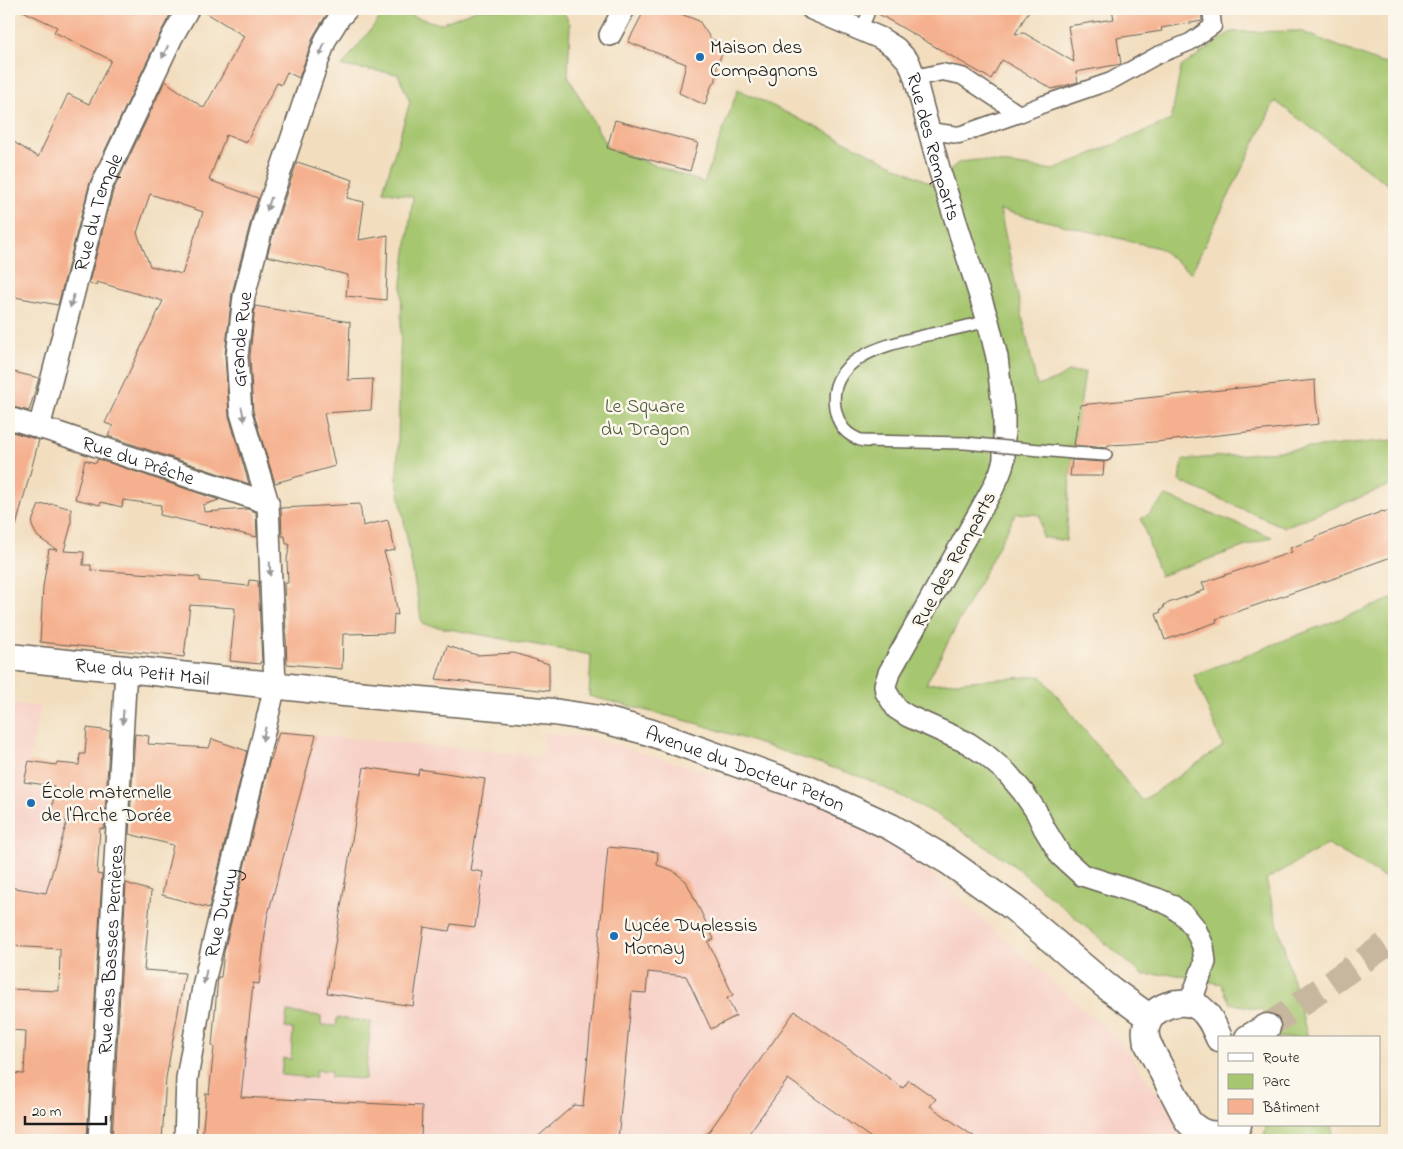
<svg xmlns="http://www.w3.org/2000/svg" width="1403" height="1149" viewBox="0 0 1403 1149" font-family="'Indie Flower',sans-serif">
  <rect width="100%" height="100%" fill="#fbf7ec"/>
  <filter id="ink" filterUnits="userSpaceOnUse"><feTurbulence type="fractalNoise" baseFrequency=".02" numOctaves="2"/><feDisplacementMap in="SourceGraphic" scale="10" xChannelSelector="R" yChannelSelector="G"/><feConvolveMatrix kernelMatrix="1 2 1 2 8 2 1 2 1" color-interpolation-filters="sRGB"/></filter>
  <filter id="wash" filterUnits="userSpaceOnUse"><feTurbulence type="fractalNoise" baseFrequency=".0096" numOctaves="4" result="noise"/><feDisplacementMap in="SourceGraphic" scale="20" xChannelSelector="R" yChannelSelector="G"/><feGaussianBlur stdDeviation="1.12" result="paint"/><feColorMatrix in="noise" values="0 0 0 0 0 0 0 0 0 0 0 0 0 0 0 0 0 1.4 0 .05"/><feComposite in="paint" operator="in"/></filter>
  <g filter="url(#wash)">
    <rect width="100%" height="100%" fill="#f2debf"/>
    <g fill="#f7d1c7">
      <polygon points="9,704 41,706 23,787 54,791 52,815 67,822 49,882 49,893 9,887"/>
      <polygon points="279,732 541,756 544,733 587,737 871,820 1117,1039 1191,1140 203,1140 203,1136 202,1136 206,1093 209,1094 214,1047 212,1046 214,1025 226,936 228,936 229,923"/>
    </g>
    <g fill="#a6c66f" stroke="#617146">
      <polygon points="387,9 440,24 478,9 562,9 570,24 568,76 608,148 704,183 738,89 934,185 959,162 978,160 1054,170 1171,120 1181,67 1231,32 1300,31 1381,63 1394,64 1394,189 1275,101 1191,273 1159,248 1000,210 1037,386 1057,379 1068,372 1085,372 1070,476 1066,541 1042,537 1040,515 1016,513 926,684 1041,676 1142,801 1223,746 1194,675 1394,598 1394,883 1328,844 1266,880 1308,1038 1274,1038 1262,1010 1230,1003 1221,984 1172,974 1143,975 1012,864 936,814 867,779 699,724 589,696 591,655 422,624 397,481 402,283 413,197 383,191 410,102 398,74 342,66"/>
      <polygon points="1394,440 1394,484 1284,527 1179,481 1183,460"/>
      <polygon points="1166,496 1272,537 1160,576 1141,519 1149,514"/>
      <polygon points="287,1012 321,1016 321,1025 336,1026 337,1018 371,1022 365,1079 331,1077 331,1071 316,1070 315,1078 281,1075 283,1058 291,1059 293,1029 285,1028"/>
      <polygon points="1266,1125 1331,1125 1335,1140 1264,1140"/>
    </g>
    <g id="blocks">
      <g fill="#f5b18f" fill-rule="evenodd">
        <polygon points="19,9 173,9 161,32 90,182 58,305 9,296 9,139 38,157 68,94 89,104 111,60 54,32 57,27"/>
        <path d="M200,9H330L314,35L299,78L287,72L281,85L277,83L246,143L226,135L209,180L258,198L252,217L232,293L225,355L229,416L249,484L108,436L113,426L105,423L163,301L97,282L96,285L89,283L113,191L165,81L204,108L244,36ZM150,194L203,212L182,274L150,266L137,233Z"/>
        <polygon points="645,9 666,9 689,17 699,21 711,39 725,44 716,70 716,81 712,84 705,105 679,93 686,64 628,42"/>
        <polygon points="873,9 1030,9 1015,34 1024,33 1074,62 1068,26 1114,19 1112,9 1201,9 1202,21 1161,28 1162,31 1117,38 1121,64 1076,72 1078,82 1064,86 1052,89 1002,60 991,79 875,12"/>
        <polygon points="615,120 698,143 690,171 607,148"/>
        <polygon points="297,162 353,180 347,198 364,202 359,240 388,235 386,300 346,296 348,275 267,256 276,224"/>
        <polygon points="255,306 350,322 348,380 373,379 371,410 324,413 335,466 275,483 253,411 250,356"/>
        <polygon points="9,371 39,378 29,411 9,406"/>
        <polygon points="1315,380 1316,403 1319,424 1165,441 1130,444 1108,445 1107,448 1074,445 1080,405"/>
        <polygon points="9,431 39,440 16,526 9,525"/>
        <polygon points="98,459 219,500 203,505 204,512 248,509 256,512 257,537 160,515 161,505 123,500 122,507 101,502 100,505 75,499 85,460 96,463"/>
        <polygon points="1072,460 1104,462 1103,476 1070,476"/>
        <polygon points="54,504 71,509 71,525 64,551 84,552 83,565 91,565 91,570 200,577 200,581 248,586 249,580 258,581 262,662 260,662 260,664 230,661 235,608 190,605 184,657 40,642 43,587 49,549 57,550 38,537 35,532 32,526 33,519 39,505"/>
        <polygon points="360,504 363,526 388,520 395,550 384,552 391,574 398,615 394,614 393,633 343,634 342,669 287,664 284,583 288,583 287,559 290,544 286,544 285,536 282,536 281,508"/>
        <polygon points="1394,509 1394,556 1341,575 1341,576 1216,619 1217,622 1165,640 1156,614 1161,612 1160,610 1164,608 1163,605 1205,590 1202,583 1292,552 1290,548 1315,539 1315,537 1383,511 1384,512"/>
        <polygon points="447,646 477,655 514,653 549,664 549,691 436,679"/>
        <polygon points="87,728 110,731 104,829 100,828 97,874 102,875 87,1140 15,1140 16,1136 9,1136 9,1073 24,1074 26,1031 9,1030 9,989 59,991 60,949 9,946 9,887 46,893 67,822 52,815 54,786 24,782 29,761 56,765 57,763 79,765 80,754 85,754"/>
        <polygon points="279,732 316,735 267,918 259,984 253,983 241,1097 422,1106 421,1140 320,1140 241,1137 241,1140 202,1140 206,1093 209,1094 214,1047 212,1046 218,977 221,977 224,952 270,759 271,760"/>
        <polygon points="135,734 149,736 148,744 209,748 212,739 247,751 209,908 162,895 173,845 129,834"/>
        <polygon points="364,767 418,775 419,769 485,779 470,870 483,872 475,927 451,924 449,931 424,927 413,1006 327,993"/>
        <polygon points="608,847 658,852 657,865 672,870 686,881 714,939 708,942 733,995 727,998 736,1016 711,1029 686,976 648,972 646,993 632,992 618,1140 534,1140 574,1105 583,1106"/>
        <polygon points="126,883 151,891 144,970 185,973 166,1078 162,1140 112,1140"/>
        <polygon points="795,1011 903,1088 909,1080 936,1099 930,1106 979,1140 874,1140 788,1079 744,1140 703,1140"/>
      </g>
    </g>
  </g>
  <g filter="url(#ink)">
    <use href="#blocks" fill-opacity="0" stroke="#676055" stroke-width="1"/>
    <g fill="none" stroke-linecap="round" stroke-linejoin="round">
      <polyline stroke="#c7b79e" stroke-width="26" stroke-dasharray="26 13" stroke-linecap="butt" points="1267,1027 1394,939"/>
      <g stroke="#676055" stroke-width="14">
        <g id="service">
          <polyline points="861,30 868,14"/>
          <path d="M965,443L863,441C846,435 839,427 835,408C826,356 891,344 927,335C947,331 968,326 988,321"/>
          <polyline points="1073,453 1106,455"/>
        </g>
      </g>
      <g stroke="#676055" stroke-width="19">
        <g id="pedestrian">
          <polyline points="915,78 942,72 962,76 1019,114 1044,104 1111,81 1156,56 1190,42 1213,26 1211,9"/>
          <polyline points="929,131 959,135 1019,114"/>
        </g>
      </g>
      <g stroke="#676055" stroke-width="24">
        <g id="minor">
          <path id="s1" d="M812,9L880,38L896,48L909,62L915,78L940,172L988,321L997,357L1004,417V460L1000,473L992,490L889,673L885,685L886,692L897,709L908,716L968,743L986,755L1007,773L1023,792L1036,811L1044,828L1061,856L1082,875L1157,899L1171,905L1186,917L1195,928L1203,946L1205,962L1190,1004"/>
          <polyline points="610,35 624,9"/>
          <path id="s2" d="M9,418L58,433L268,503"/>
          <path id="s3" d="M39,428L101,187L172,37L188,9"/>
          <path id="s4" d="M99,1140L126,669"/>
          <path id="s5" d="M185,1140L187,1078L204,982L275,686L268,503L241,413L237,356L244,296L264,220L314,72L326,39L339,18L347,9"/>
        </g>
      </g>
      <g stroke="#676055" stroke-width="29">
        <g id="tertiary">
          <path id="s6" d="M9,657L126,669L344,693L553,712L600,719L649,732L808,789L891,827L948,861L1014,908L1106,986L1150,1018"/>
          <path d="M1219,1038C1214,1027 1210,1016 1200,1008C1182,996 1150,1006 1146,1028C1145,1034 1146,1039 1148,1044L1188,1121C1202,1137 1221,1139 1238,1125"/>
          <polyline points="1248,1038 1267,1027"/>
        </g>
      </g>
      <use href="#service" stroke="#fff" stroke-width="11"/>
      <use href="#pedestrian" stroke="#fff" stroke-width="16"/>
      <use href="#minor" stroke="#fff" stroke-width="21"/>
      <use href="#tertiary" stroke="#fff" stroke-width="26"/>
      <g stroke="#676055" stroke-width="14" stroke-linecap="butt">
        <polyline id="service-bridge" points="965,443 1073,453"/>
      </g>
      <use href="#service-bridge" stroke="#fff" stroke-width="11"/>
    </g>
    <defs><path id="oneway-solid" d="M-6-.8H1V-3.2L6.5 0L1 3.2V.8H-6Z" transform="scale(1.25)"/></defs>
    <g fill="#999">
      <use href="#oneway-solid" transform="translate(322 50) rotate(111)"/>
      <use href="#oneway-solid" transform="translate(165 52) rotate(115)"/>
      <use href="#oneway-solid" transform="translate(269 204) rotate(109)"/>
      <use href="#oneway-solid" transform="translate(72 301) rotate(105)"/>
      <use href="#oneway-solid" transform="translate(243 414) rotate(78)"/>
      <use href="#oneway-solid" transform="translate(270 569) rotate(88)"/>
      <use href="#oneway-solid" transform="translate(123 717) rotate(93)"/>
      <use href="#oneway-solid" transform="translate(264 734) rotate(103)"/>
      <use href="#oneway-solid" transform="translate(205 977) rotate(102)"/>
    </g>
  </g>
  <g fill="#1f6fb2" stroke="#fbf7ec" stroke-width="2">
    <circle cx="700" cy="57" r="5"/>
    <circle cx="31" cy="803" r="5"/>
    <circle cx="614" cy="936" r="5"/>
  </g>
  <g text-anchor="middle" stroke-width="5" stroke-linejoin="round" paint-order="stroke">
    <g font-size="20" fill="#1c1c1c" stroke="#fbf7ec" text-anchor="start">
      <text x="710" y="53">Maison des<tspan x="710" dy="23">Compagnons</tspan></text>
      <text x="41" y="798">École maternelle<tspan x="41" dy="23">de l'Arche Dorée</tspan></text>
      <text x="624" y="931">Lycée Duplessis<tspan x="624" dy="23">Mornay</tspan></text>
    </g>
    <g font-size="20" fill="#1c1c1c" stroke="#fbf7ec">
      <text dy="7" stroke="none"><textPath href="#s1" startOffset="200">Rue des Remparts</textPath></text>
      <text dy="7" stroke="none"><textPath href="#s3" startOffset="224">Rue du Temple</textPath></text>
      <text dy="7" stroke="none"><textPath href="#s5" startOffset="815">Grande Rue</textPath></text>
      <text dy="7" stroke="none"><textPath href="#s2" startOffset="136">Rue du Prêche</textPath></text>
      <text transform="translate(953 559) rotate(-61)" y="7">Rue des Remparts</text>
      <text dy="7" stroke="none"><textPath href="#s6" startOffset="134">Rue du Petit Mail</textPath></text>
      <text dy="7" stroke="none"><textPath href="#s6" startOffset="748">Avenue du Docteur Peton</textPath></text>
      <text dy="7" stroke="none"><textPath href="#s5" startOffset="231">Rue Duruy</textPath></text>
      <text dy="7" stroke="none"><textPath href="#s4" startOffset="191">Rue des Basses Perrières</textPath></text>
    </g>
    <g font-size="20" fill="#4c5839" stroke="#fbf7ec">
      <text x="645" y="412">Le Square<tspan x="645" dy="23">du Dragon</tspan></text>
    </g>
  </g>
  <rect width="1403" height="1149" fill="none" stroke="#fbf7ec" stroke-width="30"/>
  <rect x="1218" y="1036" width="162" height="90" fill="#fbf7ec" stroke="#a29f99"/>
  <rect x="1228" y="1053" width="25" height="8" fill="#ffffff" stroke="#a29f99"/>
  <text x="1263" y="1062" font-size="15" fill="#1c1c1c">Route</text>
  <rect x="1228" y="1074" width="25" height="15" fill="#a6c66f" stroke="#a29f99"/>
  <text x="1263" y="1086" font-size="15" fill="#1c1c1c">Parc</text>
  <rect x="1228" y="1099" width="25" height="15" fill="#f5b18f" stroke="#a29f99"/>
  <text x="1263" y="1112" font-size="15" fill="#1c1c1c">Bâtiment</text>
  <path d="M25 1116v8h81v-8" fill="none" stroke="#1c1c1c" stroke-width="2.5"/>
  <text x="32" y="1116" font-size="15" fill="#1c1c1c" stroke="#fbf7ec" stroke-width="4" paint-order="stroke">20 m</text>
</svg>
